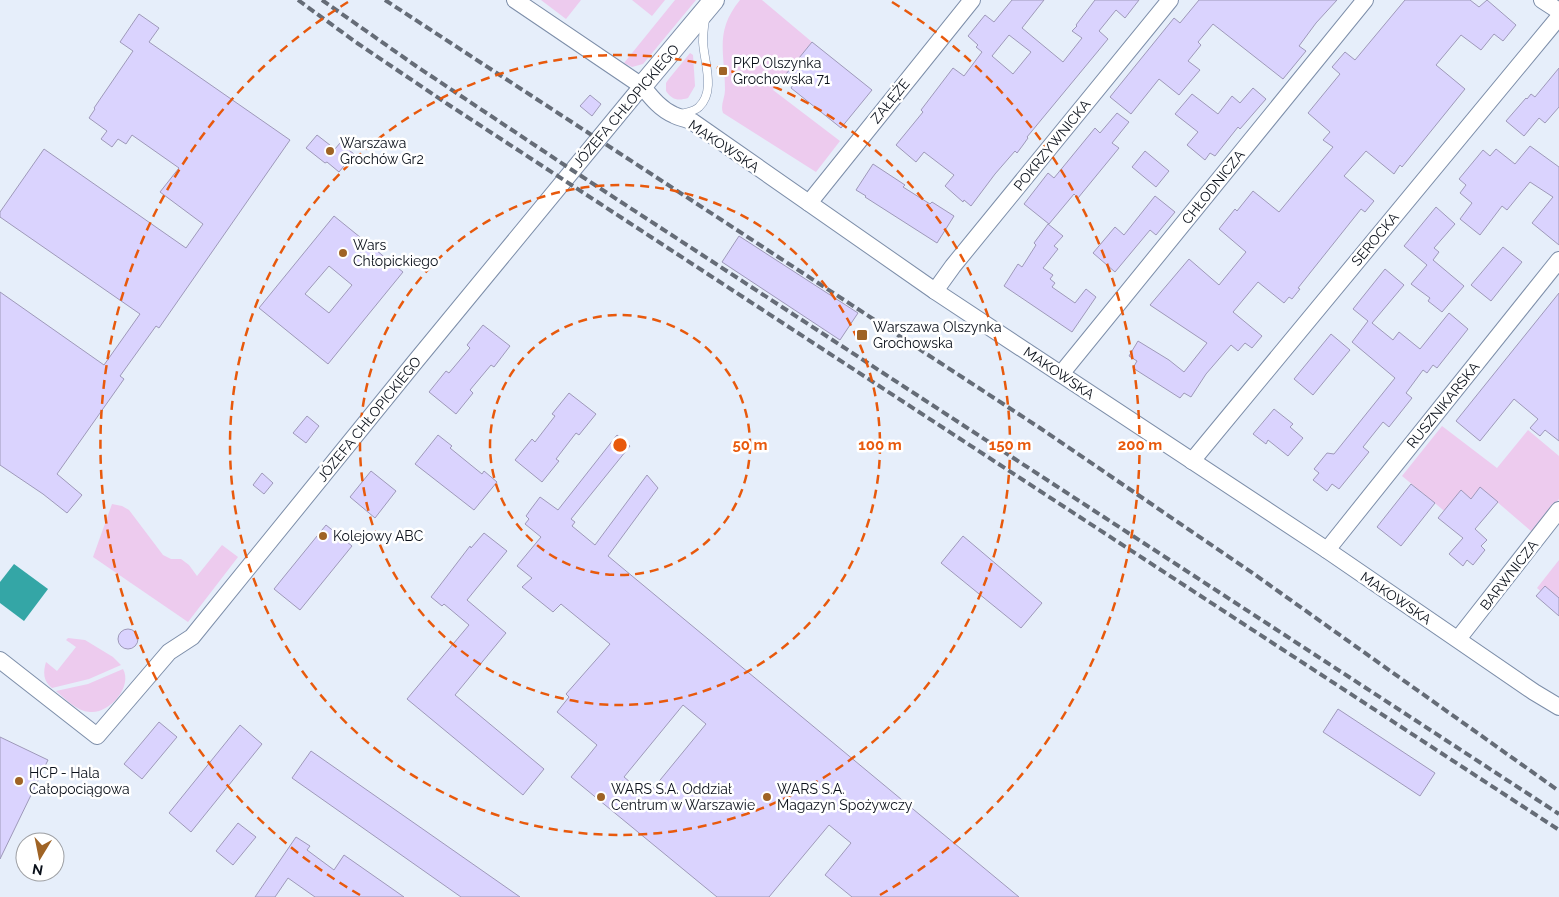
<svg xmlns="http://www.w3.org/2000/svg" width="1559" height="897" viewBox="0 0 1559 897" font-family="Raleway,sans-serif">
  <rect width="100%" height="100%" fill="#e6eefa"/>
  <g fill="#edcbee">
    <polygon points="541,0 581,0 566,19"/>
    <polygon points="632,0 665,0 652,16"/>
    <polygon points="675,0 696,0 643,64 632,67 624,63"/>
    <path d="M740,0H762L812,42L773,90L840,141L816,172L723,113C720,105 725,98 725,90C725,53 714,32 740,0Z"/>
    <path d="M690,53L693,55L695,86L688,98C678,101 672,100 666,91V83L668,80Z"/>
    <polygon points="1442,426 1497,468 1528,430 1559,456 1559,499 1532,532 1481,488 1454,519 1402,476"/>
    <polygon points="112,504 122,506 129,510 163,555 171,559 181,559 189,565 197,576 222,545 238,557 188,622 93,557"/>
    <polygon points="1559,560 1559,607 1537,588"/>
    <path d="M68,638L85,640L113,657L121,665L89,679L52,688C43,681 43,672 46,662L57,671L76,647L66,640Z"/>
    <path d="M123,669C133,687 109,714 90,712C76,711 66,699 56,691L88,684Z"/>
  </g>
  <polygon fill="#34a6a6" points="14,564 48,589 24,621 0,603 0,582"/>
  <g fill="#dad3fe" stroke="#9e99b9" fill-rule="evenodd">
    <path d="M1012,0H1044L1022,28L1063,62L1082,38L1072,31L1077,26L1076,25L1095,0H1139L1125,18L1116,10L1099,31L1108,39L1027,137L1028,138L1023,145L1017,153L1015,151L995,174L971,206L964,200L963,202L945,186L954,175L924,152L916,162L896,145L923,112L921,110L953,68L964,76L982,52L976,47L978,45L968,36L985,15L994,22ZM1009,35L1031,52L1013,74L992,56Z"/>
    <polygon points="1199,0 1337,0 1316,23 1299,46 1306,51 1283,79 1213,24 1198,42 1201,45 1188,61 1200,70 1179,95 1159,79 1131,114 1110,97 1174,18 1180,23"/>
    <polygon points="1405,0 1470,0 1479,7 1487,0 1516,25 1503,41 1494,34 1481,50 1461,35 1436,65 1465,89 1402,167 1400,165 1394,174 1366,151 1344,176 1374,201 1365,212 1361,209 1298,288 1300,289 1292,299 1289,297 1284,303 1258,282 1233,312 1262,336 1252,348 1245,343 1238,351 1231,345 1206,374 1191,397 1184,393 1180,398 1133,368 1137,361 1129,356 1138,341 1169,360 1184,372 1207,343 1150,305 1189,259 1219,285 1246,252 1219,229 1235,209 1237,211 1253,191 1279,212 1333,147 1323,140 1330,132 1308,113 1340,74 1332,67 1345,52 1355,60"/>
    <polygon points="139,14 159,28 149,42 290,140 159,328 156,326 120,376 124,379 57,474 82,495 67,513 43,494 0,465 0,292 104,365 140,314 0,217 0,212 44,149 186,248 203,224 160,192 179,168 132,135 126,144 118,139 112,147 101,139 107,131 89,118 95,109 94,108 133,51 120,42"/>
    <polygon points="812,42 872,90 841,128 791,88 795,82 786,74"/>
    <polygon points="1559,68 1559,107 1545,123 1539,118 1524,136 1506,121 1526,98 1527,99 1531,94 1535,97"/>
    <polygon points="1253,88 1266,99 1240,129 1238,127 1215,156 1210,153 1205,160 1187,145 1198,132 1175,114 1192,94 1218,114 1232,96 1240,103"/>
    <polygon points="590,95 601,104 592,116 580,106"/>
    <polygon points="1117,113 1129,122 1112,143 1119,148 1078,198 1074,194 1049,224 1024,204 1048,173 1054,178 1095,128 1100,133"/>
    <polygon points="317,135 335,149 340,143 354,154 339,172 327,162 325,163 306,148"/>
    <polygon points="1530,146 1559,167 1559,245 1532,223 1553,197 1530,182 1507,210 1502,206 1480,235 1460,219 1472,203 1460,193 1466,185 1459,179 1483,150 1490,156 1496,149 1515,164"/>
    <polygon points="1145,151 1169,171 1156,187 1132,167"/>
    <polygon points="873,164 905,185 903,187 930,204 932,202 954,216 937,243 865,197 866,196 856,190"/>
    <polygon points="1155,196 1175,212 1156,235 1150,230 1115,272 1093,253 1115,227 1124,235"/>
    <polygon points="1436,207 1455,224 1434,248 1439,252 1433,260 1464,286 1442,312 1428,301 1430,298 1411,284 1427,265 1404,246"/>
    <path d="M334,216L403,272L328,364L259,308ZM329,266L352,285L329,313L305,294Z"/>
    <polygon points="1048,224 1063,236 1054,246 1058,249 1043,268 1053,275 1050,279 1055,283 1052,287 1075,303 1086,289 1096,297 1072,332 1004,286 1018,264 1022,267 1036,245 1034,243"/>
    <polygon points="739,236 858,313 840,340 722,262"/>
    <polygon points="1503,247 1522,262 1491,301 1471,285"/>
    <polygon points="1385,269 1404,285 1372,323 1393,340 1399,332 1420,349 1449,313 1468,329 1437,368 1433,365 1427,373 1423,370 1406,393 1412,398 1389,427 1383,422 1363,447 1369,452 1339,489 1332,484 1327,491 1313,480 1319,473 1314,469 1327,453 1334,454 1395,378 1352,342 1368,321 1353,309"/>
    <polygon points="1559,293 1559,441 1545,430 1540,436 1530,428 1538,419 1514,399 1480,441 1456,421"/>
    <polygon points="483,325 510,346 494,367 491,365 470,390 473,393 456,414 429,392 446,371 449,373 470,348 467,345"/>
    <polygon points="1331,334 1350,350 1313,395 1294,379"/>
    <polygon points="569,393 596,414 579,435 576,433 556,459 559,461 542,482 515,460 532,439 535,442 555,416 552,414"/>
    <polygon points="1274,409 1293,424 1290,427 1303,438 1288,456 1268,440 1266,444 1253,434"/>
    <polygon points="307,416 319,426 306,443 293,433"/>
    <polygon points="438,435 452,446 450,448 482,474 484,471 497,482 474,510 415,464"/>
    <path d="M617,435L630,446L571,519L575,522L572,526L595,545L647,475L658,488L608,556L1019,897H852L825,875L851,843L829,825L769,897H717L571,777L597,745L557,712L569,697L566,694L610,644L561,604L553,612L522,587L532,578L517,566L541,537L525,524L529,519L526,516L531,509L540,497L558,510ZM683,705L706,724L647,796L624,777Z"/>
    <polygon points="371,471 396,491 375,518 350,497"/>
    <polygon points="262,473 273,483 264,494 253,485"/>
    <polygon points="1411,484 1435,503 1401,546 1377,527"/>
    <polygon points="1480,487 1498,502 1475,529 1487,540 1481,546 1485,550 1473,565 1467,560 1463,566 1449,554 1463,538 1438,518 1461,490 1471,499"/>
    <polygon points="326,525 352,546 300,610 274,589"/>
    <polygon points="484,533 507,551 467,600 506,633 455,695 544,769 523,795 407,699 469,625 444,604 442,606 431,597 470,546 471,548"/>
    <polygon points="963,536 1042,603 1021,628 941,563"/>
    <polygon points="1545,586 1559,598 1559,616 1536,596"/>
    <circle cx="128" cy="639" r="10"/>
    <polygon points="1338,709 1435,773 1420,796 1323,732"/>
    <polygon points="159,722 177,737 142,779 124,764"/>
    <polygon points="240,725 262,744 191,832 169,813"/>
    <polygon points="0,737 48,760 0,859"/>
    <polygon points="311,751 427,832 520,897 461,897 292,778"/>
    <polygon points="238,823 256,837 233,865 216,851"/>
    <polygon points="296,837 310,846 307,850 334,870 344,855 404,897 315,897 288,878 275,897 255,897"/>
  </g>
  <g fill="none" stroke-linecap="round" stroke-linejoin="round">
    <g stroke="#7d8ea9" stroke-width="9">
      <path id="service" d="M681,114C687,112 694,112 699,107C716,91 704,62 703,42C703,34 704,26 705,19"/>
    </g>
    <g stroke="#7d8ea9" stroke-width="18">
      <g id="minor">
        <path d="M515,0L642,86C651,97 660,109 674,115C680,118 687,119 693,122L935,291L1327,550L1534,692L1559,707"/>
        <polyline points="1542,0 1559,11"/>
        <polyline points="809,203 972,0"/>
        <polyline points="935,291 953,266 1170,0"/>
        <polyline points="1061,374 1365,0"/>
        <polyline points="1192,461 1559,17"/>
        <polyline points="1327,550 1559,260"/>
        <polyline points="1458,639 1559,510"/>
        <polyline points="0,660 97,736 169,652 192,637 415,362 642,86"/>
      </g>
    </g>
    <g stroke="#7d8ea9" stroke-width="22">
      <polyline id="tertiary" points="642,86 714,0"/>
    </g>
    <use href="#service" stroke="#fff" stroke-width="8"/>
    <use href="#minor" stroke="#fff" stroke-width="16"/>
    <use href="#tertiary" stroke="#fff" stroke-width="20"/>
    <g stroke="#656c77" stroke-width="4" stroke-dasharray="8 4" stroke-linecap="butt">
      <polyline points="298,0 357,43 449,105 1559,830"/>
      <polyline points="322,0 416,66 572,170 1559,814"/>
      <polyline points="385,0 1040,428 1254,574 1559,791"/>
    </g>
  </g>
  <g fill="none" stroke="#e8590c" stroke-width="2.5" stroke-dasharray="9 6">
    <circle cx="620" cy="445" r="130"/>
    <circle cx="620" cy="445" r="260"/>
    <circle cx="620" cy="445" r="390"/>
    <path d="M360 895A520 520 0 0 1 348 2M892 2A520 520 0 0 1 880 895"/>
  </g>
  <g fill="#9f6325" stroke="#fff" stroke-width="2">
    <rect x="718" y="66" width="10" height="10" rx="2.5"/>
    <circle cx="330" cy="151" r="5"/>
    <circle cx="343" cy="253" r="5"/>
    <rect x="856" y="329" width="12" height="12" rx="2.5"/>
    <circle cx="323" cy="536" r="5"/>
    <circle cx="19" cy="781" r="5"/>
    <circle cx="601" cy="797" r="5"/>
    <circle cx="767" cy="797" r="5"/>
  </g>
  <g text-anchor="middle" stroke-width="5" stroke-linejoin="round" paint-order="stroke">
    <g font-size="14" fill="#0a101a" stroke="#fff" text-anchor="start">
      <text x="733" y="68">PKP Olszynka<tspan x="733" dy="16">Grochowska 71</tspan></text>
      <text x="340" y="148">Warszawa<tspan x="340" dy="16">Grochów Gr2</tspan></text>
      <text x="353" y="250">Wars<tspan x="353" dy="16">Chłopickiego</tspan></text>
      <text x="873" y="332">Warszawa Olszynka<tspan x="873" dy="16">Grochowska</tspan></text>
      <text x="333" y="541">Kolejowy ABC</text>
      <text x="29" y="778">HCP - Hala<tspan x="29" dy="16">Całopociągowa</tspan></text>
      <text x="611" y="794">WARS S.A. Oddział<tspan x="611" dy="16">Centrum w Warszawie</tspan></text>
      <text x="777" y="794">WARS S.A.<tspan x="777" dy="16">Magazyn Spożywczy</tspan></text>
    </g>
    <g font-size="14" fill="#0a101a" stroke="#fff">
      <text transform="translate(890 101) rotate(-51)" y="5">ZAŁĘŻE</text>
      <text transform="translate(626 106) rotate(-50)" y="5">JÓZEFA CHŁOPICKIEGO</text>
      <text transform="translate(1052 145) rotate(-51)" y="5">POKRZYWNICKA</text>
      <text transform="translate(724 146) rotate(34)" y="5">MAKOWSKA</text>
      <text transform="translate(1213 187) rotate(-51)" y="5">CHŁODNICZA</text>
      <text transform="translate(1375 239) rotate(-50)" y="5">SEROCKA</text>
      <text transform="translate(1059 373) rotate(34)" y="5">MAKOWSKA</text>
      <text transform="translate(1443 405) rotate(-51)" y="5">RUSZNIKARSKA</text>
      <text transform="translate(369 419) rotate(-51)" y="5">JÓZEFA CHŁOPICKIEGO</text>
      <text transform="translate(1509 575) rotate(-52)" y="5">BARWNICZA</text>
      <text transform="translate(1396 598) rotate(34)" y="5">MAKOWSKA</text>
    </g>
  </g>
  <circle cx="620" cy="445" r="8" fill="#e8590c" stroke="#fff" stroke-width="2.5"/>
  <g font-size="15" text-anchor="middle" font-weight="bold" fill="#e8590c" stroke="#fff" stroke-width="5" stroke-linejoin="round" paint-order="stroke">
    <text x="750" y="450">50 m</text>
    <text x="880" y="450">100 m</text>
    <text x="1010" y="450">150 m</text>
    <text x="1140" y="450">200 m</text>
  </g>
  <g transform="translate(40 857) rotate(190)"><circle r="24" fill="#ffffff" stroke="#9d9fa3"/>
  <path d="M0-4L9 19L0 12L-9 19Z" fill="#9f6325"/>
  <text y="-8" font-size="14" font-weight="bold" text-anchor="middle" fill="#0a101a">N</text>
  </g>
</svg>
